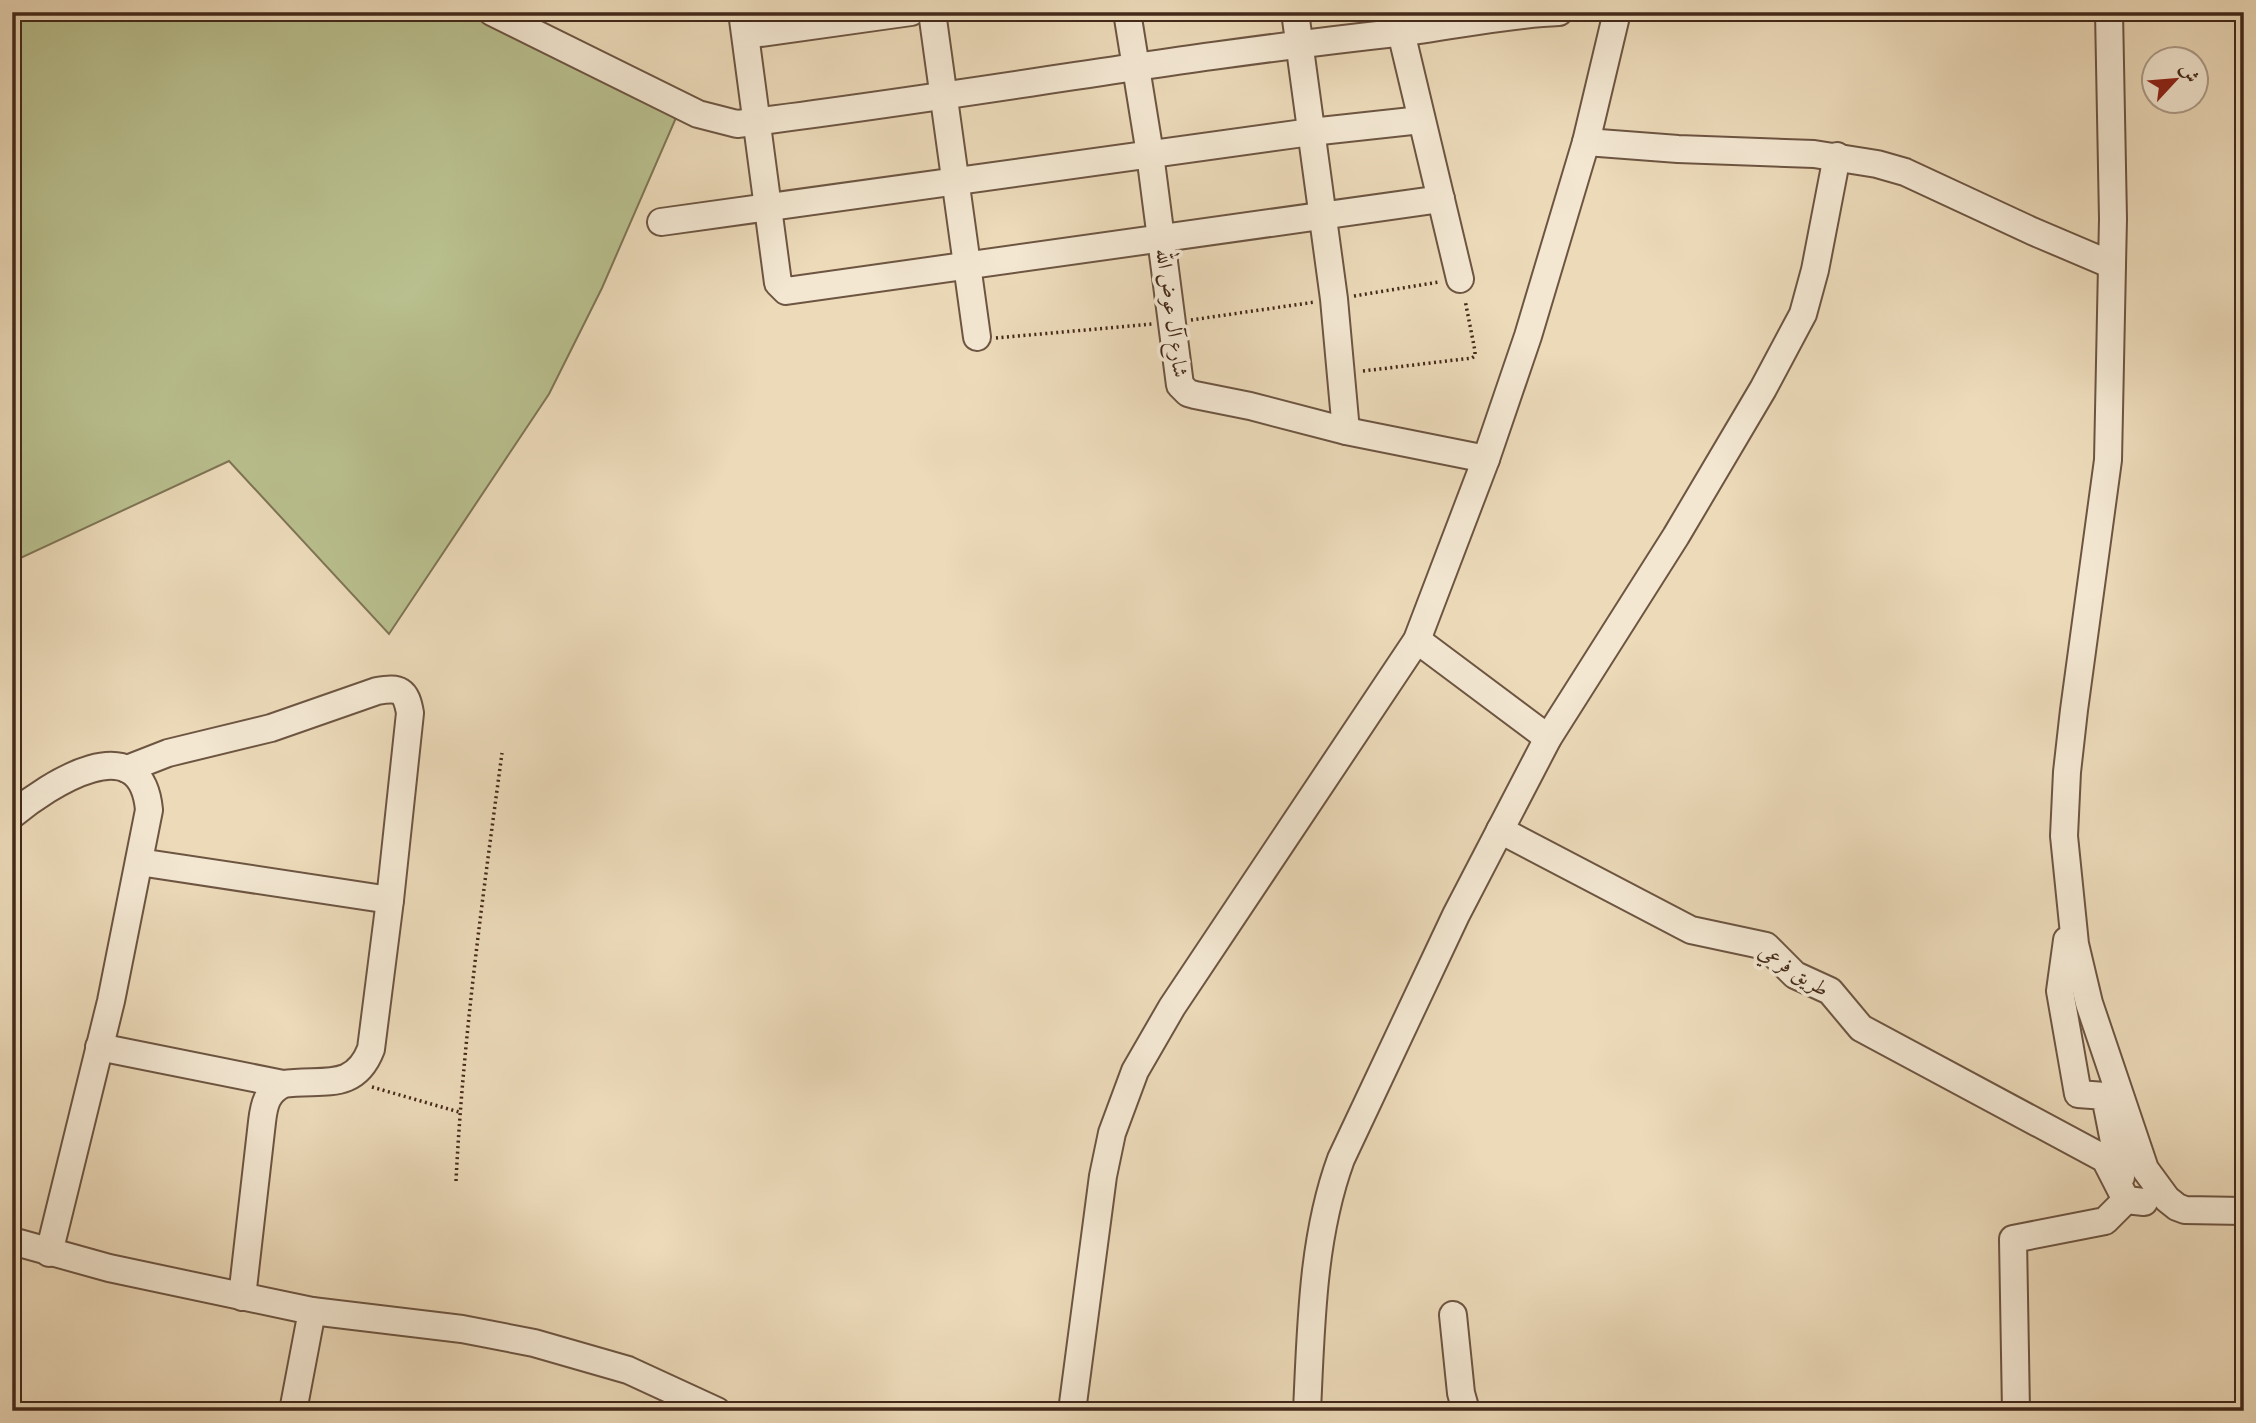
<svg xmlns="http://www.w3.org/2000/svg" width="2256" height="1423" viewBox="0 0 2256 1423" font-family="'IM FELL English',Amiri,serif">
  <rect width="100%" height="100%" fill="#ecdab9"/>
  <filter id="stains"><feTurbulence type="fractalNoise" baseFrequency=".00286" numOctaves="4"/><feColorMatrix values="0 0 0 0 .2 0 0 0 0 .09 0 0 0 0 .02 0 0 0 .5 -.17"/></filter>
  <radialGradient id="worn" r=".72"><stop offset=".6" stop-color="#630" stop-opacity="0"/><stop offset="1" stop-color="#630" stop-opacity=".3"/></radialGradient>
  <polygon fill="#b9bf8e" stroke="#7e7454" stroke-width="2" points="12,12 486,12 682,104 602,288 549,394 389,634 229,461 12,562"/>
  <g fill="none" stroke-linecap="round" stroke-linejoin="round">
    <g stroke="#6d5542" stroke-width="30">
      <g id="minor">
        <path d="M492,12L698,114L737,124C957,97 1175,57 1396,33C1450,27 1504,14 1559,12"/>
        <polyline points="742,12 778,283 786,291 1441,199"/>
        <polyline points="932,12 977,337"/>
        <polyline points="1127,12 1150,154 1180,385 1188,393 1195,395 1250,406 1346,431 1486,459"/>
        <polyline points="1295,12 1334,299 1346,431"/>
        <polyline points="1401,32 1460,279"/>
        <polyline points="746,35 911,12"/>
        <polyline points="1586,142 1678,149 1814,154 1877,164 1905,172 2032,231 2112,265 2113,219 2109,12"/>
        <polyline points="661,222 1311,132 1421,120"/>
        <polyline points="2112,265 2108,460 2074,710 2067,772 2064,836 2075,944 2089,1003 2145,1169 2167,1199 2177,1207 2185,1210 2244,1211"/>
        <polyline points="1417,640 1548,738"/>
        <path d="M127,769L168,753L271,728L377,691C400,687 406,690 410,713L390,900L371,1049C354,1093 321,1078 283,1084C267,1092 264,1104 262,1122L242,1297"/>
        <path d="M12,815C48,785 141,724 149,810L111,1001L49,1253"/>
        <polyline points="1500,830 1691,930 1766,946 1795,975 1830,991 1861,1028 2105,1159 2126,1200"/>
        <polyline points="139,862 390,900"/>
        <polyline points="2067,940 2060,991 2078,1094 2105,1096 2121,1177"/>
        <polyline points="99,1047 283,1084"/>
        <polyline points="12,1241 109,1268 312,1311 462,1329 534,1343 628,1370 717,1411"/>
        <polyline points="1453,1315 1461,1393 1466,1411"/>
        <polyline points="293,1411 312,1311"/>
        <polyline points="1072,1411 1103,1176 1112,1133 1135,1071 1172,1007 1417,640 1486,459 1528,336 1586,142 1617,12"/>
        <path d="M1307,1411C1311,1327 1312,1238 1341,1159L1456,915L1548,738L1676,536L1763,389L1803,314L1815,270L1837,156"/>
        <polyline points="2016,1411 2013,1239 2105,1221 2126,1200 2144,1202"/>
      </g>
    </g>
    <g stroke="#43291a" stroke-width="3.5" stroke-dasharray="2 3.5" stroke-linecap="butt">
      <polyline points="1354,296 1439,282"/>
      <polyline points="1191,320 1315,302"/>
      <polyline points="996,338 1152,324"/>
      <polyline points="1363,371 1472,358 1475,356 1475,351 1465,300"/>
      <polyline points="372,1087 459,1112"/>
      <path d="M456,1181C463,1038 483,895 502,753"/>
    </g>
    <use href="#minor" stroke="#f3e7d2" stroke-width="26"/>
  </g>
  <g text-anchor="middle" stroke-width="7" stroke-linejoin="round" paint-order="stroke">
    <g font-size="21" fill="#43291a" stroke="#f3e7d2">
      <text transform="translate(1172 313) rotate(82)" y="7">شارع آل عوض الله</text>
      <text transform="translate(1794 970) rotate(33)" y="7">طريق فرعي</text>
    </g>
  </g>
  <rect width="2256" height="1423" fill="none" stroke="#ecdab9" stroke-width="42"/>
  <rect x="14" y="14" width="2228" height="1395" fill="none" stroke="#43291a" stroke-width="3.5"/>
  <rect x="21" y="21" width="2214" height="1381" fill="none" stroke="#43291a" stroke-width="2"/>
  <g transform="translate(2175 80) rotate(64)"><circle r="33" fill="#f3e7d2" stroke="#ad9b88" stroke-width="2"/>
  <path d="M0-5L12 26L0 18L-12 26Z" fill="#8f2418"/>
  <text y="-10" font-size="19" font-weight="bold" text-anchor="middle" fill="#43291a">ش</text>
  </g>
  <rect width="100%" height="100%" filter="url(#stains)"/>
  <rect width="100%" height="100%" fill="url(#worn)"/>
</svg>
